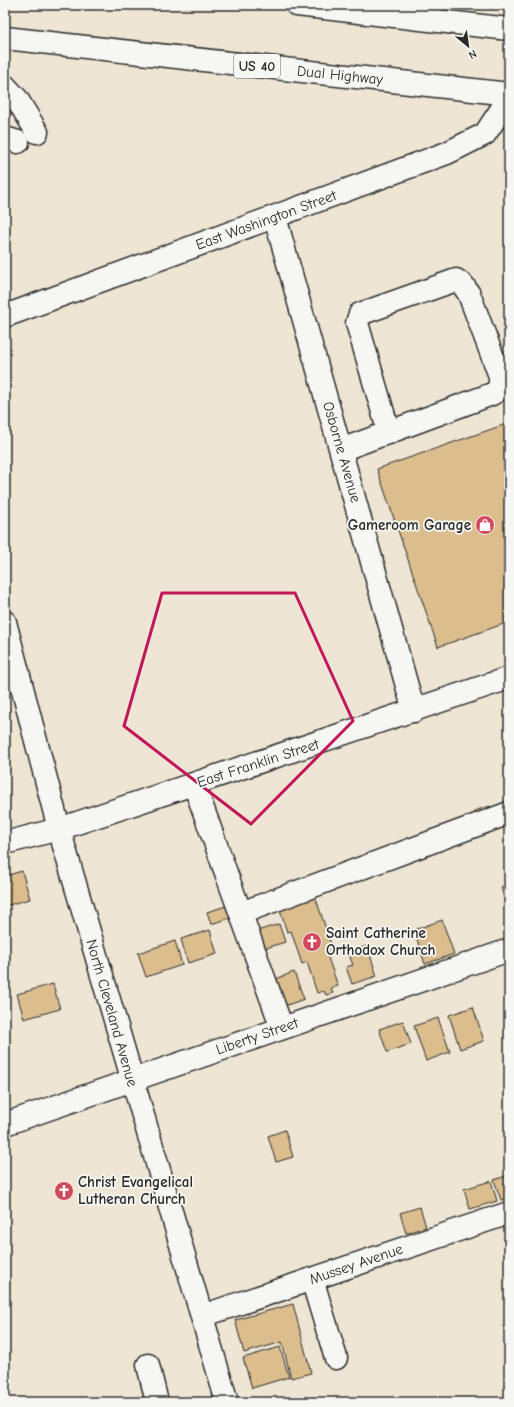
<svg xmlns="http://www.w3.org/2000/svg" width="514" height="1407" viewBox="0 0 514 1407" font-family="'Comic Neue',sans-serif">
  <rect width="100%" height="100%" fill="#eee5d4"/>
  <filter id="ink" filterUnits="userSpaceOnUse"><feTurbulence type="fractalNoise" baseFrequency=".025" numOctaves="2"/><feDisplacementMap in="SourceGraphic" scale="8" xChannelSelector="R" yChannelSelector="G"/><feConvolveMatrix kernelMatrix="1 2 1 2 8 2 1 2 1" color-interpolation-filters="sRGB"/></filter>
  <g filter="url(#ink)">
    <g fill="#dbbd8e" stroke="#2b2b2b">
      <polygon points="5,101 14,113 5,116"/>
      <polygon points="509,423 509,622 438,647 377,469"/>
      <polygon points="490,806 494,817 477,822 474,811"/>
      <polygon points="22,871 30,899 5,906 5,876"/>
      <polygon points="509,884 509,899 505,901 501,887"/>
      <polygon points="314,893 334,953 327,955 338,986 331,988 333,993 326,995 324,991 317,993 307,962 302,964 291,931 287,932 278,904"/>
      <polygon points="226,906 230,918 211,924 207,912"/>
      <polygon points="442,920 454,954 425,964 414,930"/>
      <polygon points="279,924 285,942 256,951 251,933"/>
      <polygon points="210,930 217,954 188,963 181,939"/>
      <polygon points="175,941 182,965 146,977 138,953"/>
      <polygon points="367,946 377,976 352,984 346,967 353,965 348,952"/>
      <polygon points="294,972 304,999 279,1008 276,979"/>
      <polygon points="53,984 60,1009 24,1019 17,994"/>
      <polygon points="473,1007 484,1041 460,1049 449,1015"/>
      <polygon points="438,1018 450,1052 426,1061 414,1026"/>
      <polygon points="403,1021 411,1044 387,1052 379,1029"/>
      <polygon points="285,1130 293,1157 276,1162 268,1136"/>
      <polygon points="509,1175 509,1198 501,1200 494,1180"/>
      <polygon points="491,1181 497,1201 470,1209 464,1189"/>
      <polygon points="420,1207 426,1227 406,1233 400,1213"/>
      <polygon points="293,1304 311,1373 291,1378 282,1342 244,1353 235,1320"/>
      <polygon points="280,1347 289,1377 252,1388 243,1358"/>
    </g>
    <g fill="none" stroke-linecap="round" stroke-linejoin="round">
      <g stroke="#2b2b2b" stroke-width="25">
        <g id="minor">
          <polyline points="5,86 17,99 37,132"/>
          <polyline points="5,138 18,142"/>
          <polyline points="275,217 414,711"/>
          <polyline points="5,316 447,153 485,134 509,98"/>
          <polyline points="341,450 492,394 500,389 500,376 469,294 463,285 456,280 360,314 357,323 389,433"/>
          <polyline points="194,784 282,1028"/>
          <polyline points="5,843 59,829 509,678"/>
          <polyline points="241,913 509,813"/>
          <polyline points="5,1124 509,950"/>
          <polyline points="312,1279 336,1358"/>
          <polyline points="202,1316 509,1213"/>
          <polyline points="148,1365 157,1402"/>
        </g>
      </g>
      <g stroke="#2b2b2b" stroke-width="25">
        <g id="major">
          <polyline points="297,5 509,29"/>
          <polyline points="5,38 509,94"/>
          <polyline points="5,622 59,829 227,1402"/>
        </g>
      </g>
      <use href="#minor" stroke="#f6f6f2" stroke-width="22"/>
      <use href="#major" stroke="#f6f6f2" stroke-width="22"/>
    </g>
  </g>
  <path fill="none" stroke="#c2185b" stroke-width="3" stroke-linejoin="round" d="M162,593H295L353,721L251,824L124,726Z"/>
  <defs>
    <g id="shop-disc" transform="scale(1)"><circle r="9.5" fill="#d1495b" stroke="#f6f6f2"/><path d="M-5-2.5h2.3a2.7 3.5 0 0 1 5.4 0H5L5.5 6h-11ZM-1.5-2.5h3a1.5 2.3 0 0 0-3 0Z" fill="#fff"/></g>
    <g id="church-disc" transform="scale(1)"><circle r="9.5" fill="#d1495b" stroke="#f6f6f2"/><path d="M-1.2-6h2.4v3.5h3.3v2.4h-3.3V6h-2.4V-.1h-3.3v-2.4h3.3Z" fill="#fff"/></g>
  </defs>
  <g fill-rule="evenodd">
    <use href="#shop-disc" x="485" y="525"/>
    <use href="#church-disc" x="312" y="942"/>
    <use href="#church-disc" x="64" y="1191"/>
  </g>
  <g text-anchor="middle" stroke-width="3.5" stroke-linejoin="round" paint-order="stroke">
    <rect fill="#f6f6f2" stroke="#686867" stroke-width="1" x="234" y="54" width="46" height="24" rx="3"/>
    <g font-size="14" font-weight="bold" fill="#2b2b2b">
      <text x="257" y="71">US 40</text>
    </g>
    <g font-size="15" fill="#2b2b2b" stroke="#f6f6f2">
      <text transform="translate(340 75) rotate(6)" y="5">Dual Highway</text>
      <text transform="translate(266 220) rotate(-20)" y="5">East Washington Street</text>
      <text transform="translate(342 452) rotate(74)" y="5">Osborne Avenue</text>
      <text transform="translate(258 763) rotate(-18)" y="5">East Franklin Street</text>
      <text transform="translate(112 1013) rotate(74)" y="5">North Cleveland Avenue</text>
      <text transform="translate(257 1036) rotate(-19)" y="5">Liberty Street</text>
      <text transform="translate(356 1264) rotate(-19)" y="5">Mussey Avenue</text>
    </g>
    <g font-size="15" font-weight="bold" fill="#2b2b2b" stroke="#f6f6f2" text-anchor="start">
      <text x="471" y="530" text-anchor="end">Gameroom Garage</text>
      <text x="326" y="938">Saint Catherine<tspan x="326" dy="17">Orthodox Church</tspan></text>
      <text x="78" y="1187">Christ Evangelical<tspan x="78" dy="17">Lutheran Church</tspan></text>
    </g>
  </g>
  <rect width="514" height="1407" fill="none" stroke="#f6f6f2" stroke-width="20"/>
  <rect x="10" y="10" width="494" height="1387" fill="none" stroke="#2b2b2b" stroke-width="1.5" filter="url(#ink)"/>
  <g transform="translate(468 46) rotate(151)" stroke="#f6f6f2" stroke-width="3" paint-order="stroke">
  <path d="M0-3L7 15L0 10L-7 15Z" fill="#2b2b2b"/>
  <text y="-6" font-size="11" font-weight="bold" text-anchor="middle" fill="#2b2b2b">N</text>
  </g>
</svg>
